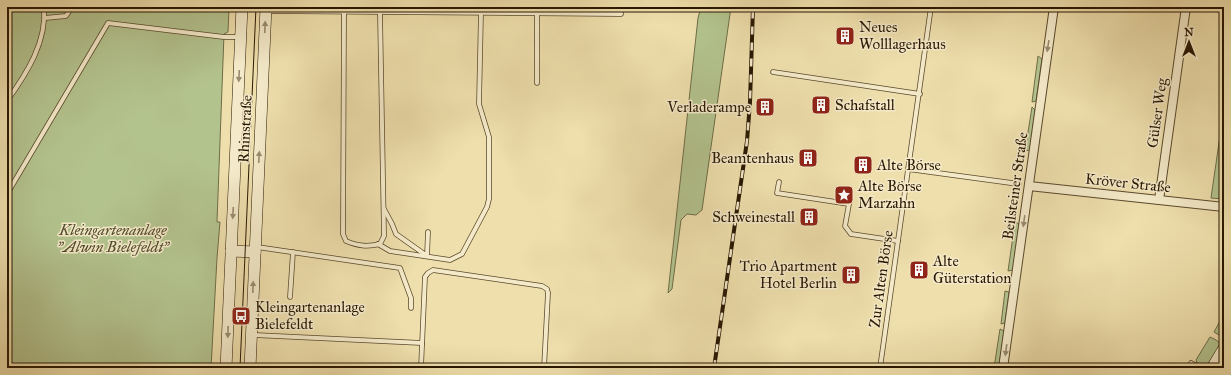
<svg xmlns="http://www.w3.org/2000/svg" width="1231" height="375" viewBox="0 0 1231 375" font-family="'IM FELL Great Primer',serif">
  <rect width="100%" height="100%" fill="#eedfac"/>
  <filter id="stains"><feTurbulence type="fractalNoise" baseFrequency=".005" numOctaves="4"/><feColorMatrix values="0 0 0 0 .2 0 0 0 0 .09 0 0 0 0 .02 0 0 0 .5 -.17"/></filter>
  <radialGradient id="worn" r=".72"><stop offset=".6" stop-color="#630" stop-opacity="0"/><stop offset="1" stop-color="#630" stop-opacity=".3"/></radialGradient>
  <g fill="#b3c38e" stroke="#6e6d48">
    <polygon points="7,7 229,7 228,32 224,34 217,222 220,222 217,258 211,368 7,368"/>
    <polygon points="701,7 731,7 702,210 696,215 687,214 681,220 672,289 668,293 698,18"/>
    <polygon points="1038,56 1042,59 1036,101 1032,102"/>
    <polygon points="1032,107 1035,110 1030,150 1025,151"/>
    <polygon points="1224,108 1224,199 1211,198"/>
    <polygon points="1015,222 1019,224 1013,270 1008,271"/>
    <polygon points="1005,291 1009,292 1005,323 1001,324"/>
    <polygon points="1224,314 1224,338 1214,332"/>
    <polygon points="1000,329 1004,331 999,368 994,368"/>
    <polygon points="1210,337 1216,340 1221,344 1206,368 1197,363 1196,360"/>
  </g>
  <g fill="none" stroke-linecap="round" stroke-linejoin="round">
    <g stroke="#5a492d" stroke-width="5.5">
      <g id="lane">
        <polyline points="266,11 621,14 620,7"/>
        <path d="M344,12L343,234L346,241C358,246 367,247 380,244L384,236L380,13"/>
        <polyline points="537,13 537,83"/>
        <polyline points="45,18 66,16 72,7"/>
        <polyline points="773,72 920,94"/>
        <path d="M7,101C27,73 47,42 44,7"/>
        <polyline points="908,169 1019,184"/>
        <polyline points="779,182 777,193 849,204 845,226 851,234 898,241"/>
        <polyline points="7,194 108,23 224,37 240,37"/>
        <polyline points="384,209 392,224 396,234 427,256 428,232"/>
        <polyline points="378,244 390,251 450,260 462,254 487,207 489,199 489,137 479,104 481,12"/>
        <polyline points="257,247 400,268 411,298 411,308"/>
        <polyline points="290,297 293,252"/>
        <polyline points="253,335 422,343"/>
        <polyline points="1191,363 1200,368"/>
        <polyline points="421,368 425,277 428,273 433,270 542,286 547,289 548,293 544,368"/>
        <polyline points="880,368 931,7"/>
      </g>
    </g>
    <g stroke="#5a492d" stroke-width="10">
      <g id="street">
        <polyline points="1029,186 1224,207"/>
        <polyline points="1159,200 1186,7"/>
        <polyline points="1003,368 1054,7"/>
      </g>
    </g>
    <g stroke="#291703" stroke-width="12">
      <g id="secondary">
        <polyline points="231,251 255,252"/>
        <polyline points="226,368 242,7"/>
        <polyline points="250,368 266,7"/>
        <polyline points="1212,368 1224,348"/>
      </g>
    </g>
    <use href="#lane" stroke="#f4eac9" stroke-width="4"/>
    <use href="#street" stroke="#f4eac9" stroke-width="8"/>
    <use href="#secondary" stroke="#f4eac9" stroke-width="11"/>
    <polyline stroke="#291703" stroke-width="1" points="240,368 256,7"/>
    <g stroke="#291703" stroke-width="4">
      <polyline id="rail" points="714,368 747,141 750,102 753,7"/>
    </g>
    <use href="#rail" stroke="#f4eac9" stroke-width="2.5" stroke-dasharray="8" stroke-linecap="butt"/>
  </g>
  <defs><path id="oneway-solid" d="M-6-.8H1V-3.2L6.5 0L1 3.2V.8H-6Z"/></defs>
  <g fill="#998b70">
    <use href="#oneway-solid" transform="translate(265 27) rotate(-88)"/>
    <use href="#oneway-solid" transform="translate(1048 46) rotate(99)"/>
    <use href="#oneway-solid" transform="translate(239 76) rotate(93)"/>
    <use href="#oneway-solid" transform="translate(259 157) rotate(-87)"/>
    <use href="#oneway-solid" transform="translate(233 213) rotate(93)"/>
    <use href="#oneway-solid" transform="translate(1024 221) rotate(98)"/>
    <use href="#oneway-solid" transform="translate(253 287) rotate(-88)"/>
    <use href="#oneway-solid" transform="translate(228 332) rotate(92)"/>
    <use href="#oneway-solid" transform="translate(1006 350) rotate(98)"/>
  </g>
  <defs>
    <g id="building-square" transform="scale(1)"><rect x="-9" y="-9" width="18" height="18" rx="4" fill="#8f2418" stroke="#f4eac9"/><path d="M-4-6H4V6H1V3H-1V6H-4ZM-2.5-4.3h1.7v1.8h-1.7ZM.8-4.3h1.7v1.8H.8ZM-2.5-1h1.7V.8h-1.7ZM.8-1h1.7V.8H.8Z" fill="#fff"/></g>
    <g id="sight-square" transform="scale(1)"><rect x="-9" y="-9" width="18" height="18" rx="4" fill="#8f2418" stroke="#f4eac9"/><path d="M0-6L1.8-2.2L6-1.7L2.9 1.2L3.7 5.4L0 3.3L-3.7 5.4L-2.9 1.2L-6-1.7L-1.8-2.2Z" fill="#fff"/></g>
    <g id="bus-square" transform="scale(1)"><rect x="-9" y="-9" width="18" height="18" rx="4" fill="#8f2418" stroke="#f4eac9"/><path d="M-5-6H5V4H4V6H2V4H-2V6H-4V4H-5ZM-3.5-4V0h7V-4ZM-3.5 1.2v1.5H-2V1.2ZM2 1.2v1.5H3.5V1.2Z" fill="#fff"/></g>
  </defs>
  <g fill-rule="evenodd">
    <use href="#building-square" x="845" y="36"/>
    <use href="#building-square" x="821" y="105"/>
    <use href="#building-square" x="765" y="107"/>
    <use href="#building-square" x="808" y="158"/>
    <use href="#building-square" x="863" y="165"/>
    <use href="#sight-square" x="844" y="195"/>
    <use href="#building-square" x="809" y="217"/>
    <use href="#building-square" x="919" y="270"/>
    <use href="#building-square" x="851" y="275"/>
    <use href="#bus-square" x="241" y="316"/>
  </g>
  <g text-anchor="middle" stroke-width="3" stroke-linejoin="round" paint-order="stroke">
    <g font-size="15" fill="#291703" stroke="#f4eac9" text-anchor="start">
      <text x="859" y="32">Neues<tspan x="859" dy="17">Wolllagerhaus</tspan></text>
      <text x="835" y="110">Schafstall</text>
      <text x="751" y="112" text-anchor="end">Verladerampe</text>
      <text x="794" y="163" text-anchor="end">Beamtenhaus</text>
      <text x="877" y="170">Alte Börse</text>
      <text x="858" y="191">Alte Börse<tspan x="858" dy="17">Marzahn</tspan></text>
      <text x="795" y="222" text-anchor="end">Schweinestall</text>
      <text x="933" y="266">Alte<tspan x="933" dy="17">Güterstation</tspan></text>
      <text x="837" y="271" text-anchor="end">Trio Apartment<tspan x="837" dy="17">Hotel Berlin</tspan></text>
      <text x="255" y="312">Kleingartenanlage<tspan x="255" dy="17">Bielefeldt</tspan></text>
    </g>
    <g font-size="15" fill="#291703" stroke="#f4eac9">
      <text transform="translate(1157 113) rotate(-82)" y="5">Gülser Weg</text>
      <text transform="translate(245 129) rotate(-87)" y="5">Rhinstraße</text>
      <text transform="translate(1128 183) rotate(6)" y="5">Kröver Straße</text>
      <text transform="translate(1015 186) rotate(-82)" y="5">Beilsteiner Straße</text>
      <text transform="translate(881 279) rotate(-82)" y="5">Zur Alten Börse</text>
    </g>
    <g font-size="15" font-style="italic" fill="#524b2d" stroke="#f4eac9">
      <text x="113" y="235">Kleingartenanlage<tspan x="113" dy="17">"Alwin Bielefeldt"</tspan></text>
    </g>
  </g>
  <rect width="1231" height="375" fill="none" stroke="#eedfac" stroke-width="24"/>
  <rect x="8" y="8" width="1215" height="359" fill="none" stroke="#291703" stroke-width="2"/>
  <rect x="12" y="12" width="1207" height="351" fill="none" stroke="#291703"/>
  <g transform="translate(1189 42)" stroke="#f4eac9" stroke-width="3" paint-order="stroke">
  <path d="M0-3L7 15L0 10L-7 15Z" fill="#291703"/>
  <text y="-6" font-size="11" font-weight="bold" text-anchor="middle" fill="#291703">N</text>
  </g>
  <rect width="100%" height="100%" filter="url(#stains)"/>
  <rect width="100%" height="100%" fill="url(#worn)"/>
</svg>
